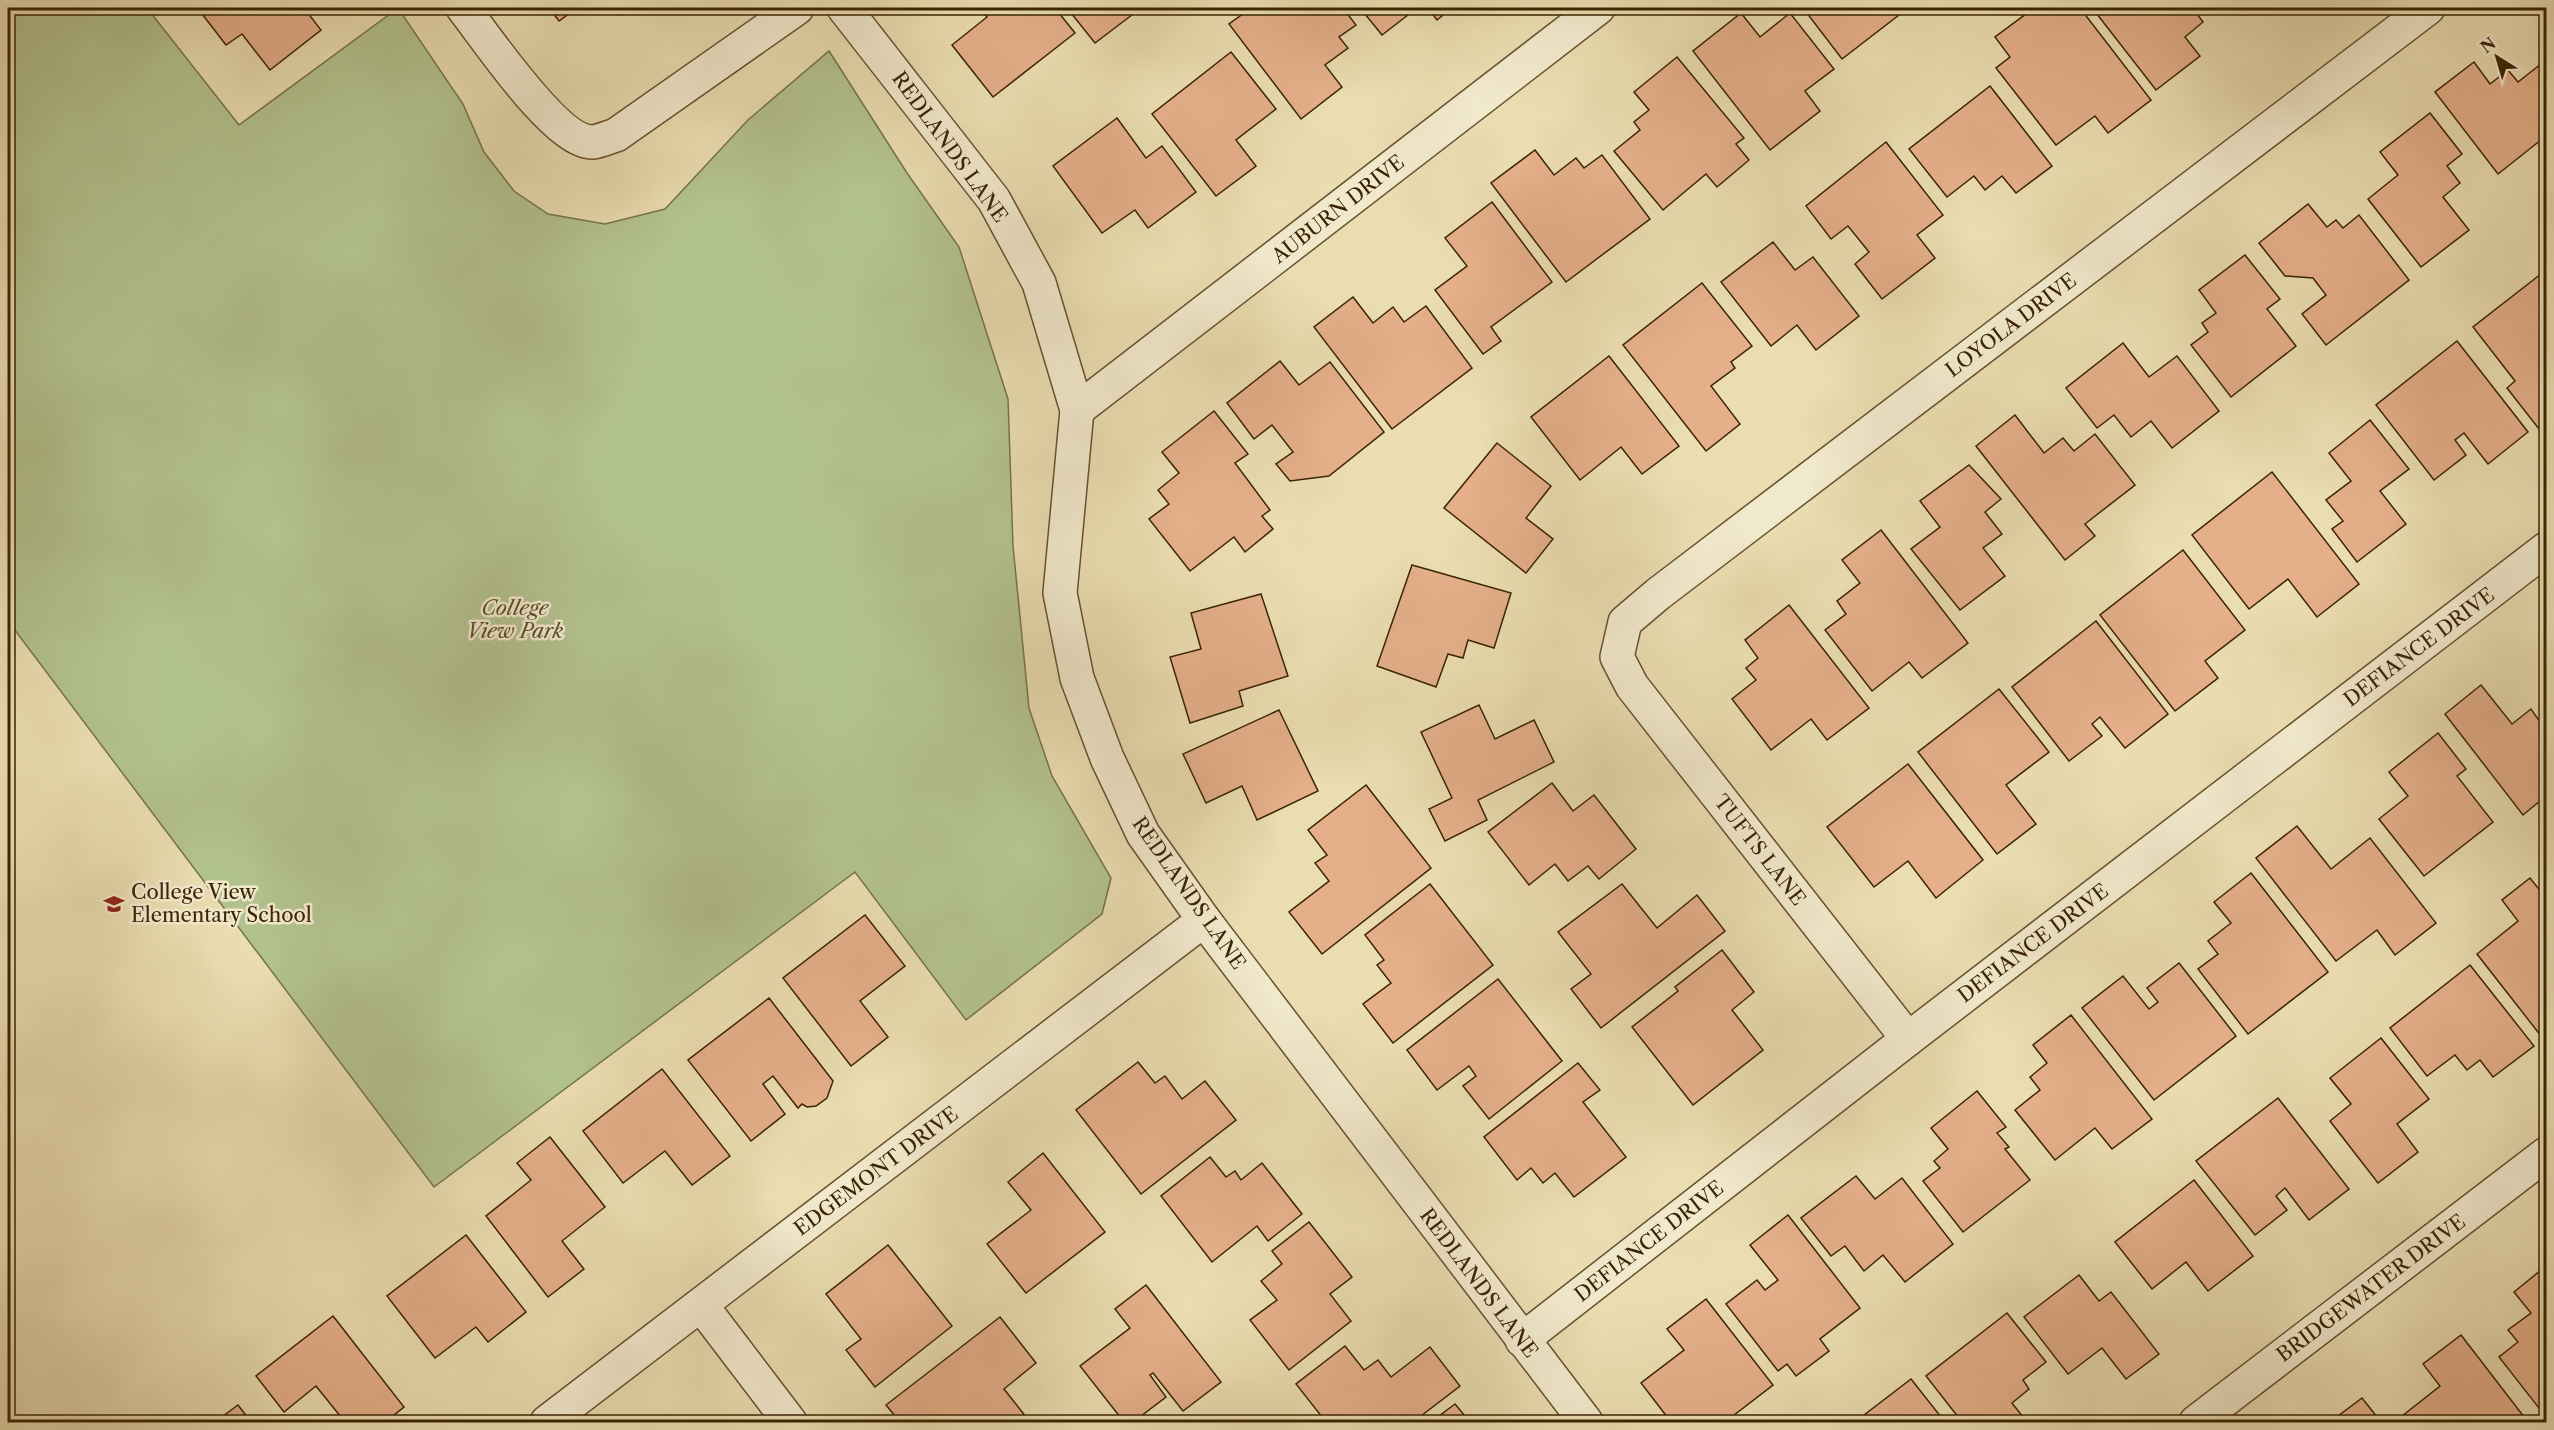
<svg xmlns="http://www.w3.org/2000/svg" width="2554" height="1430" viewBox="0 0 2554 1430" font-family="'Libre Caslon Text',serif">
  <rect width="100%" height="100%" fill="#eaddb1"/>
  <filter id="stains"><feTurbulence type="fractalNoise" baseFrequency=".00333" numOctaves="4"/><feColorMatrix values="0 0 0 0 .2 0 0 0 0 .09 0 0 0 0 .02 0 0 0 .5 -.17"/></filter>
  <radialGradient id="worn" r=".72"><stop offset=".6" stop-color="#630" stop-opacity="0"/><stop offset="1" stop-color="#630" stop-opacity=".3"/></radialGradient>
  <polygon fill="#b2c28f" stroke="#767349" stroke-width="1.5" points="8,8 147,8 239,125 398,8 463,104 484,152 514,191 548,214 605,224 665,209 748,120 829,51 907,173 959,247 1008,399 1013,546 1029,708 1052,776 1111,878 1102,914 966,1020 855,872 434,1187 8,621"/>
  <g fill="#e4af89" stroke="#3a2403" stroke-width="1.5">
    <polygon points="203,8 304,8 321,30 270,70 242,34 226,45 199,10"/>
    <polygon points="549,8 577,8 559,21"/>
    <polygon points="616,8 631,8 621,15"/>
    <polygon points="980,8 1055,8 1075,33 993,97 952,45 987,17"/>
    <polygon points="1067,8 1141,8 1095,43"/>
    <polygon points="1251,8 1343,8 1356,25 1339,37 1348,48 1325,65 1342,87 1301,119 1229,24"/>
    <polygon points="1360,8 1417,8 1382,35"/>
    <polygon points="1428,8 1452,8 1437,20"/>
    <polygon points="1803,8 1908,8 1842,59"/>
    <polygon points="2034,8 2080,8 2151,100 2108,133 2095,116 2056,145 1996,68 2010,57 1995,37"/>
    <polygon points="2095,8 2198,8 2194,10 2203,22 2185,37 2200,56 2156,90 2093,9"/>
    <polygon points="2240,8 2256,8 2246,15"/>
    <polygon points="1741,13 1760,37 1790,13 1834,69 1805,91 1820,111 1770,150 1693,51"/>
    <polygon points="1231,52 1276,109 1236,140 1256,166 1216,196 1152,114"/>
    <polygon points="1677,57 1744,138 1736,144 1749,160 1717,187 1706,174 1663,210 1614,151 1640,130 1634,122 1649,110 1634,92"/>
    <polygon points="2474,62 2490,84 2508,70 2518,82 2541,64 2546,71 2546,136 2498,174 2435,92"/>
    <polygon points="1990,86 2052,166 2016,193 2002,176 1985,190 1974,176 1947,197 1909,149"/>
    <polygon points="2430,113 2462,154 2447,166 2460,183 2443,197 2469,230 2421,267 2368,199 2398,175 2380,152"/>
    <polygon points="1117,118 1146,158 1162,146 1196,192 1148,228 1135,210 1102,233 1053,166"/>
    <polygon points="1886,142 1943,215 1917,235 1935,258 1882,299 1855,264 1869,252 1848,226 1831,239 1806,206"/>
    <polygon points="1535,150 1554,175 1576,158 1584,168 1602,155 1650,219 1566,282 1491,183"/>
    <polygon points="1492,202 1552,282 1491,327 1501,341 1483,354 1435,290 1467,266 1445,238"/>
    <polygon points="2308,204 2327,227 2336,220 2343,228 2359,215 2409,280 2326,345 2302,314 2326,295 2313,278 2285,276 2259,243"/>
    <polygon points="1773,242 1795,270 1813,257 1859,316 1816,350 1797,325 1771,346 1721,282"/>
    <polygon points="2245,255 2280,299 2267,309 2296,346 2231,397 2191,345 2208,332 2202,323 2216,313 2199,290"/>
    <polygon points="2546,270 2546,423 2539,429 2507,388 2515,381 2473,327"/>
    <polygon points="1702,283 1752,346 1731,362 1735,368 1711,386 1740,424 1706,451 1623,345"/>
    <polygon points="1353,297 1373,323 1393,307 1404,322 1426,306 1472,368 1392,429 1314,327"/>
    <polygon points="2457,341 2528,432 2488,464 2464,433 2455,440 2466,455 2434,480 2376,405"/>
    <polygon points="2123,343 2149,377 2177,356 2219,411 2172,448 2151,421 2131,437 2114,415 2097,428 2066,388"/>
    <polygon points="1609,356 1679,446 1642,474 1621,447 1580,480 1531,417"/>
    <polygon points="1280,361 1299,385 1330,362 1384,432 1329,476 1290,481 1276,464 1293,452 1272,425 1254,439 1227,403"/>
    <polygon points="1214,411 1248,454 1235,463 1270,510 1262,516 1273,529 1245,552 1234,537 1190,571 1149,519 1169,504 1158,490 1179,473 1162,452"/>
    <polygon points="2015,415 2044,453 2063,438 2074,451 2095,434 2135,485 2085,524 2095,536 2065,560 1976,446"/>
    <polygon points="2370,420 2409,469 2380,491 2406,524 2357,562 2332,529 2343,521 2326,500 2351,481 2329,453"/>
    <polygon points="1497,443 1551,486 1526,518 1553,539 1526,573 1444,508"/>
    <polygon points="1969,465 2001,499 1985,512 2002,534 1983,548 2005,576 1960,610 1911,549 1940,527 1920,501"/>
    <polygon points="2272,472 2359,584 2317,617 2288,579 2249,609 2192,535"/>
    <polygon points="1881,530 1968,643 1922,678 1909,662 1872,691 1825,630 1846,614 1837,601 1860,583 1842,560"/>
    <polygon points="2183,550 2245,630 2205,661 2218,678 2175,711 2100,615"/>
    <polygon points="1412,565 1511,593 1494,648 1468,640 1463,658 1448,654 1436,687 1377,666"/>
    <polygon points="1261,594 1288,676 1239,691 1243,706 1190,723 1170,657 1201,649 1191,613"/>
    <polygon points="1789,605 1869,708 1827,740 1811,719 1771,750 1732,699 1756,680 1746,668 1758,658 1745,640"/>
    <polygon points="2096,621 2168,714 2125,748 2100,717 2092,724 2102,736 2069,761 2012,687"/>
    <polygon points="2481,685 2512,724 2531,709 2540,722 2546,717 2546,796 2523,815 2445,714"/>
    <polygon points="1999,689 2049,752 2006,785 2036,824 1997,854 1918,752"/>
    <polygon points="1479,705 1495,739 1534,720 1554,762 1478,800 1487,820 1445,841 1429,809 1452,798 1421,732"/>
    <polygon points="1279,710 1318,791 1257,820 1242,786 1206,803 1183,754"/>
    <polygon points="2438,733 2466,769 2457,776 2493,822 2424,876 2379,819 2408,796 2389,772"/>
    <polygon points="1908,764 1983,860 1936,898 1908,861 1874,887 1827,827"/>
    <polygon points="1552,783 1573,811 1594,795 1636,849 1599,879 1588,866 1568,881 1555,864 1529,885 1488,832"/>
    <polygon points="1366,785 1431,868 1322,954 1289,912 1329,881 1315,863 1327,855 1308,830"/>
    <polygon points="2297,826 2331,869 2370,838 2436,923 2395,955 2377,930 2336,961 2256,858"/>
    <polygon points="2251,873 2328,972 2248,1034 2198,969 2218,954 2208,941 2231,923 2214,902"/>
    <polygon points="2530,878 2546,898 2546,1039 2545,1041 2477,954 2518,921 2502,900"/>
    <polygon points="1430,884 1493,965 1393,1043 1363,1004 1391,983 1377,965 1384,960 1365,935"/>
    <polygon points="1622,884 1657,928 1697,895 1725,931 1601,1028 1571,989 1591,974 1558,932"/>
    <polygon points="865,915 905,966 860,1001 888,1037 851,1066 783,978"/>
    <polygon points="1722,950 1754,992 1732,1010 1763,1050 1693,1105 1632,1027 1678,991 1675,987"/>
    <polygon points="2179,963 2236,1036 2154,1100 2082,1008 2123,976 2149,1009 2158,1002 2147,988"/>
    <polygon points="2470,965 2534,1046 2493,1077 2480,1060 2467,1070 2455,1055 2427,1076 2390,1028"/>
    <polygon points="1498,979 1562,1061 1489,1119 1463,1086 1476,1076 1469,1066 1437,1090 1407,1050"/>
    <polygon points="769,998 833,1081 827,1098 816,1106 807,1107 802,1104 798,1108 773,1076 763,1084 785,1114 751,1141 688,1060"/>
    <polygon points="2071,1015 2152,1119 2112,1149 2095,1128 2055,1160 2015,1110 2040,1090 2030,1077 2047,1063 2033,1045"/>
    <polygon points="2381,1038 2429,1099 2397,1124 2418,1152 2378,1183 2330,1121 2351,1104 2330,1078"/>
    <polygon points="1138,1062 1155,1083 1165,1076 1182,1099 1205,1081 1236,1120 1141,1194 1076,1110"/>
    <polygon points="1578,1063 1600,1090 1583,1102 1626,1157 1574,1197 1555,1173 1543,1183 1531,1168 1517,1180 1484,1137"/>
    <polygon points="662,1069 730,1156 692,1185 665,1151 623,1183 583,1131"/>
    <polygon points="1977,1091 2006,1127 1997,1133 2009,1147 2005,1149 2030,1180 1963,1232 1923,1181 1940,1168 1934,1161 1948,1149 1931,1128"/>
    <polygon points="2278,1098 2349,1189 2309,1220 2285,1188 2276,1196 2287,1210 2255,1235 2196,1161"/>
    <polygon points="550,1137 605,1207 562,1241 584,1269 548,1297 486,1216 531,1180 517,1163"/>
    <polygon points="1043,1153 1105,1232 1026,1293 987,1244 1031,1210 1008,1182"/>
    <polygon points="1210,1157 1226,1177 1235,1171 1241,1180 1262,1163 1302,1214 1268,1241 1257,1226 1212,1262 1161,1196"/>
    <polygon points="1856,1176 1875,1199 1902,1178 1953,1244 1905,1282 1883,1255 1864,1271 1845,1246 1831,1256 1801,1218"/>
    <polygon points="2194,1180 2253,1256 2208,1291 2186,1262 2152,1289 2115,1242"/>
    <polygon points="1788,1215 1860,1308 1820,1339 1829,1351 1796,1376 1787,1364 1778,1371 1726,1304 1757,1280 1765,1290 1778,1280 1750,1245"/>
    <polygon points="1309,1222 1352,1277 1330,1294 1351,1321 1289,1370 1250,1320 1277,1300 1261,1281 1282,1264 1272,1251"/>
    <polygon points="466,1235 526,1312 488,1342 476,1327 435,1358 387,1296"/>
    <polygon points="888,1245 952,1326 875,1387 846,1350 861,1339 826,1294"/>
    <polygon points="2546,1266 2546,1417 2499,1357 2518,1342 2508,1330 2531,1313 2514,1292"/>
    <polygon points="2079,1275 2099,1301 2111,1292 2159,1354 2126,1379 2102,1348 2068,1374 2024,1317"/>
    <polygon points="1146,1285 1221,1382 1183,1411 1153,1373 1150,1375 1166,1397 1133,1422 1124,1422 1080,1366 1130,1328 1115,1309"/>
    <polygon points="1706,1299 1773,1385 1725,1422 1671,1422 1641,1383 1684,1350 1667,1329"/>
    <polygon points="2007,1313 2046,1362 2023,1380 2029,1389 2012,1403 2027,1422 1962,1422 1926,1376"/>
    <polygon points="333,1316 404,1407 385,1422 345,1422 316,1386 284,1412 256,1376"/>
    <polygon points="1000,1317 1036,1363 1004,1389 1030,1422 951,1422 949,1420 945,1422 900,1422 886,1405"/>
    <polygon points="2461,1335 2528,1422 2399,1422 2397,1420 2440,1386 2423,1364"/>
    <polygon points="1345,1346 1364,1370 1378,1360 1391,1377 1430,1347 1460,1386 1413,1422 1326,1422 1296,1384"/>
    <polygon points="1911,1379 1945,1422 1855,1422"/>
    <polygon points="2362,1398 2381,1422 2330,1422"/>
    <polygon points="1455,1404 1470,1422 1431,1422"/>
    <polygon points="238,1405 251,1422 215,1422"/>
  </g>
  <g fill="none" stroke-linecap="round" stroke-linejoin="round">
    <g stroke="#66522e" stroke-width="36">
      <g id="street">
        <path d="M463,8C486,37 556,143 593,142C600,141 609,137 616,135L797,8"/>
        <polyline points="844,8 994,200 1039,283 1077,410 1060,593 1077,678 1107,758 1143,834 1204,920 1586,1422"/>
        <polyline points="1077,410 1598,8"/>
        <polyline points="1908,1039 1632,686 1617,657 1625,622 1658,594 2428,8"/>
        <polyline points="701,1305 790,1422"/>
        <polyline points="1522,1340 1908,1039 2546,549"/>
        <polyline points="547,1422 1204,920"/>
        <polyline points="2196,1422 2546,1154"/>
      </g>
    </g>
    <use href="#street" stroke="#f1e9cc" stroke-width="33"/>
  </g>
  <defs>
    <g id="school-bare" transform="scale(1.62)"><path d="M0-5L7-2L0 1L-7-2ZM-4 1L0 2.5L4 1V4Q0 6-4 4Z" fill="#8f2418" stroke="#f1e9cc" stroke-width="2.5" paint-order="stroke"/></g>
  </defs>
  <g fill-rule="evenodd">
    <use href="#school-bare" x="114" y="904"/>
  </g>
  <g text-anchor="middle" stroke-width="5" stroke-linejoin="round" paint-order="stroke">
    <g font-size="20" fill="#3a2403" stroke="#f1e9cc">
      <text transform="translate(950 147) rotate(54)" y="7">REDLANDS LANE</text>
      <text transform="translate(1338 209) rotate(-38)" y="7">AUBURN DRIVE</text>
      <text transform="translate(2011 325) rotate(-37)" y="7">LOYOLA DRIVE</text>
      <text transform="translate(2419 647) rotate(-37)" y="7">DEFIANCE DRIVE</text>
      <text transform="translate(1760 850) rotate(52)" y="7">TUFTS LANE</text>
      <text transform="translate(1189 893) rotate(55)" y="7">REDLANDS LANE</text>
      <text transform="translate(2033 943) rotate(-37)" y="7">DEFIANCE DRIVE</text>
      <text transform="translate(876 1171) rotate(-37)" y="7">EDGEMONT DRIVE</text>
      <text transform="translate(1649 1241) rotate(-38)" y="7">DEFIANCE DRIVE</text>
      <text transform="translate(1479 1283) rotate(53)" y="7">REDLANDS LANE</text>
      <text transform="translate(2371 1288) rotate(-37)" y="7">BRIDGEWATER DRIVE</text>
    </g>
    <g font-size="20" font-style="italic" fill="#584c26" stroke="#f1e9cc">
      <text x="515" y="615">College<tspan x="515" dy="23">View Park</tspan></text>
    </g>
    <g font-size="20" fill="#3a2403" stroke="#f1e9cc" text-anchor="start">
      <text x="131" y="899">College View<tspan x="131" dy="23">Elementary School</tspan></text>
    </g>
  </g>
  <rect width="2554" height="1430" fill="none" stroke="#eaddb1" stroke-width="30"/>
  <rect x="9" y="9" width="2536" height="1412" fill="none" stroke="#3a2403" stroke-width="3"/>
  <rect x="15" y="15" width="2524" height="1400" fill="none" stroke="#3a2403" stroke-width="1.5"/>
  <g transform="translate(2497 57) rotate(323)" stroke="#f1e9cc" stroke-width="4.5" paint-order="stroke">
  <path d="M0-4.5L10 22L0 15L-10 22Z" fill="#3a2403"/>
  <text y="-9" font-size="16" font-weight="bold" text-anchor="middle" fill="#3a2403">N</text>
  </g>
  <rect width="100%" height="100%" filter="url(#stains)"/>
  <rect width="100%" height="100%" fill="url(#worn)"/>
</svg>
